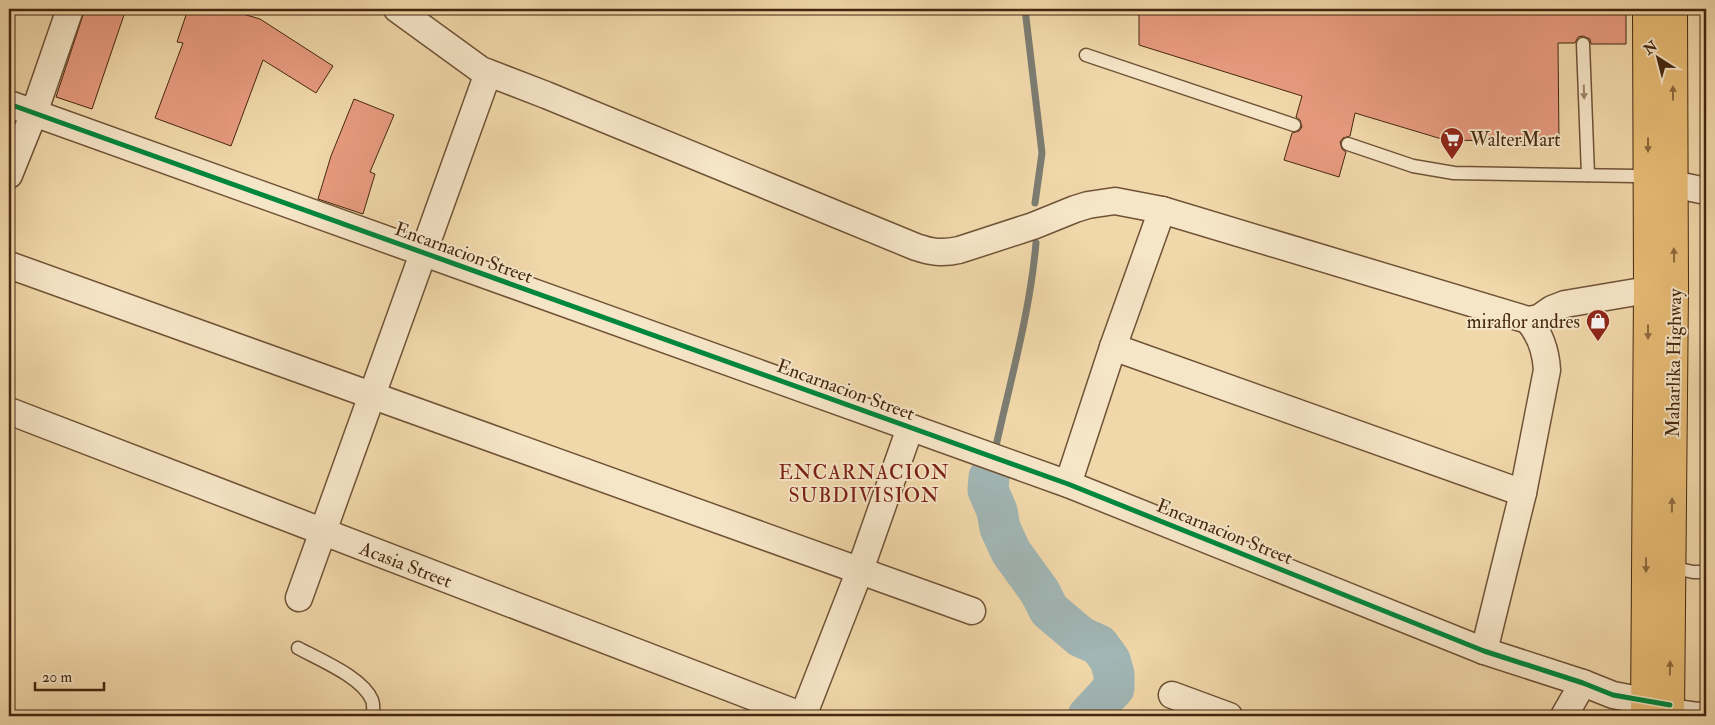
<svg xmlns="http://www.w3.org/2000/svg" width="1715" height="725" viewBox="0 0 1715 725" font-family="'IM FELL Double Pica',serif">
  <rect width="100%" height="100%" fill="#f1d8aa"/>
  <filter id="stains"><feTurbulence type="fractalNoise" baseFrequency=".004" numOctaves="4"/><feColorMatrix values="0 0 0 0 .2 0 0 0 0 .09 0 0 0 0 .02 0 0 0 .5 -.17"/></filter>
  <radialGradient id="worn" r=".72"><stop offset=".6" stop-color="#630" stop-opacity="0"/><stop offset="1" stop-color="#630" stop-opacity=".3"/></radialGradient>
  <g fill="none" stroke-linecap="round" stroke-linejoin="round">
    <g stroke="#7c7d73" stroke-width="7">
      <polyline points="1025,9 1042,153 1035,203"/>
      <path d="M996,446C1011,378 1030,312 1036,243"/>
    </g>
    <polyline stroke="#a1b6b5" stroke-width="41" points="989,477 988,490 997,511 1000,528 1011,552 1040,592 1049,610 1081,637 1099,645 1110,660 1114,674 1114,688 1088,716"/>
  </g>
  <g fill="#e89b80" stroke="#45270f">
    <polygon points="85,9 126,9 92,109 56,97"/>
    <polygon points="188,9 226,9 260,19 333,66 316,93 263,60 231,146 155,118 183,43 177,42"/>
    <polygon points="1139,9 1626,9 1626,44 1591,44 1590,39 1583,36 1578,37 1575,43 1558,43 1559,142 1445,140 1355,113 1350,136 1343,138 1340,142 1342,149 1346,152 1339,177 1284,160 1292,133 1299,131 1302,127 1300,120 1296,117 1302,96 1139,45"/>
    <polygon points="354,99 394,115 370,172 375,174 363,214 318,199 331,156"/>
  </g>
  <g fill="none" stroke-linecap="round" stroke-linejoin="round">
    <g stroke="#705336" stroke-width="15">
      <g id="lane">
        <polyline points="1583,44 1588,175"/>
        <polyline points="1086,55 1294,125"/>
        <polyline points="1348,144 1413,166 1454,173 1635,176 1648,179"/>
        <polyline points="1671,567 1693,572 1706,572"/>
        <path d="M298,648C320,660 362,677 372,700C374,705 373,711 373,716"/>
        <polyline points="1670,705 1698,709 1706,708"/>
      </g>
    </g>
    <g stroke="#705336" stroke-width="29">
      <g id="street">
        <path d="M397,9L481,70L546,95L916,247C931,252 942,254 959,250L1033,226L1075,209L1088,205L1115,201L1162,210L1528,320L1539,318L1552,309L1565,304L1648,290L1669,289"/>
        <polyline points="9,104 1068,484 1484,651 1583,683 1613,695 1666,705"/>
        <polyline points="9,175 34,113 70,9"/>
        <polyline points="1653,180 1706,191"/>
        <polyline points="9,265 972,611"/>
        <polyline points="1113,347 1523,493"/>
        <polyline points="9,411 803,716"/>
        <polyline points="1068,484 1113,347 1162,210"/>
        <polyline points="299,598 488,73"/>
        <path d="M1484,651L1523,493L1547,370C1546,352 1540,334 1528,320"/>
        <polyline points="1172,695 1229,716"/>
        <polyline points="803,716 860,570 910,428"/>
        <polyline points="1564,716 1583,683"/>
      </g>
    </g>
    <g stroke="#45270f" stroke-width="30">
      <g id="highway">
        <polyline points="1645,716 1648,290 1647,9"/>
        <polyline points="1670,716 1674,289 1673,9"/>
      </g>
    </g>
    <use href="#lane" stroke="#f6e6c8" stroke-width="12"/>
    <use href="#street" stroke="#f6e6c8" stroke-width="26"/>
    <use href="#highway" stroke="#e8bc75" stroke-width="28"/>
    <g stroke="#f6e6c8" stroke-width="8">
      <polyline id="cycleway" points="9,104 1068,484 1484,651 1583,683 1613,695 1670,705"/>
    </g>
    <use href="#cycleway" stroke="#00873e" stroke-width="5"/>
  </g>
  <defs><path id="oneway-solid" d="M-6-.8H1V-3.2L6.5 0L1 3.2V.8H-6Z" transform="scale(1.25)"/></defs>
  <use fill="#9e866c" href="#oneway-solid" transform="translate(1584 92) rotate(88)"/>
  <g fill="#8e6a3d">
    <use href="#oneway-solid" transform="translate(1673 93) rotate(-90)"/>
    <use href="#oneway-solid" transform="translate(1648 145) rotate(90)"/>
    <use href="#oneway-solid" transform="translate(1674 255) rotate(-91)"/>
    <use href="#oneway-solid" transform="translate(1648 332) rotate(90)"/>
    <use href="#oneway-solid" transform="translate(1672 505) rotate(-89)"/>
    <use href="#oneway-solid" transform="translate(1646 565) rotate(90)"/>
    <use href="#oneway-solid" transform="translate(1670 668) rotate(-89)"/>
  </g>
  <defs>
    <g id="supermarket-pin" transform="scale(1.25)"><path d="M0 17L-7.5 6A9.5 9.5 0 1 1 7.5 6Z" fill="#8f2418" stroke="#f6e6c8"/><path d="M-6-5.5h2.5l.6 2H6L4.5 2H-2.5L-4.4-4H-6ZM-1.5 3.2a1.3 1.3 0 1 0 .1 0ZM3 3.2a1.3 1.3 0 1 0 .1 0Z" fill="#fff"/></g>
    <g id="shop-pin" transform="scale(1.25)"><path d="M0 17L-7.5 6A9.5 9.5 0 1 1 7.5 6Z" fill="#8f2418" stroke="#f6e6c8"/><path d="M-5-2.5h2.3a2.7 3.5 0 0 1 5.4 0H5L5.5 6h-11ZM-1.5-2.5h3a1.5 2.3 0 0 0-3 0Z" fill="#fff"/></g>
  </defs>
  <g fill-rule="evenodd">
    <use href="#supermarket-pin" x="1452" y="139"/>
    <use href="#shop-pin" x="1598" y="321"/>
  </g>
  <g text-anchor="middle" stroke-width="4" stroke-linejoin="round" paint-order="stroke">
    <g font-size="19" fill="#45270f" stroke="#f6e6c8" text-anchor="start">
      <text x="1470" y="146">WalterMart</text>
      <text x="1580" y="328" text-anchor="end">miraflor andres</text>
    </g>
    <g font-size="19" fill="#45270f" stroke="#f6e6c8">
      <text transform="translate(464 252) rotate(20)" y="7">Encarnacion Street</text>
      <text transform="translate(1673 363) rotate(-89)" y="7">Maharlika Highway</text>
      <text transform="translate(846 389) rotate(20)" y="7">Encarnacion Street</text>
      <text transform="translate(1225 531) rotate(22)" y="7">Encarnacion Street</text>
      <text transform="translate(406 564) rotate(21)" y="7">Acasia Street</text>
    </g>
    <g font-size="20" letter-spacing="1" fill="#7a1f14" stroke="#f6e6c8">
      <text x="864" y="479">ENCARNACION<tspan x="864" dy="23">SUBDIVISION</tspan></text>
    </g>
  </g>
  <rect width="1715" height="725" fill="none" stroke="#f1d8aa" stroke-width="30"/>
  <rect x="10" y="10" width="1695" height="705" fill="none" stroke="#45270f" stroke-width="2.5"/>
  <rect x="15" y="15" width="1685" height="695" fill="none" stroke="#45270f"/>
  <g transform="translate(1658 58) rotate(324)" stroke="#f6e6c8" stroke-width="4" paint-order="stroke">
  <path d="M0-4L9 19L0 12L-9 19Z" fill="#45270f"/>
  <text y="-8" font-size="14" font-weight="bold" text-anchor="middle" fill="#45270f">N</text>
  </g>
  <path d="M35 682v8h69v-8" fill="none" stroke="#45270f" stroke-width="2.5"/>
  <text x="42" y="682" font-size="15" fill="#45270f" stroke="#f6e6c8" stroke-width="4" paint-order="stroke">20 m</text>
  <rect width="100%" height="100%" filter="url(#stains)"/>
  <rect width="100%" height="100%" fill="url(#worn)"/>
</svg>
